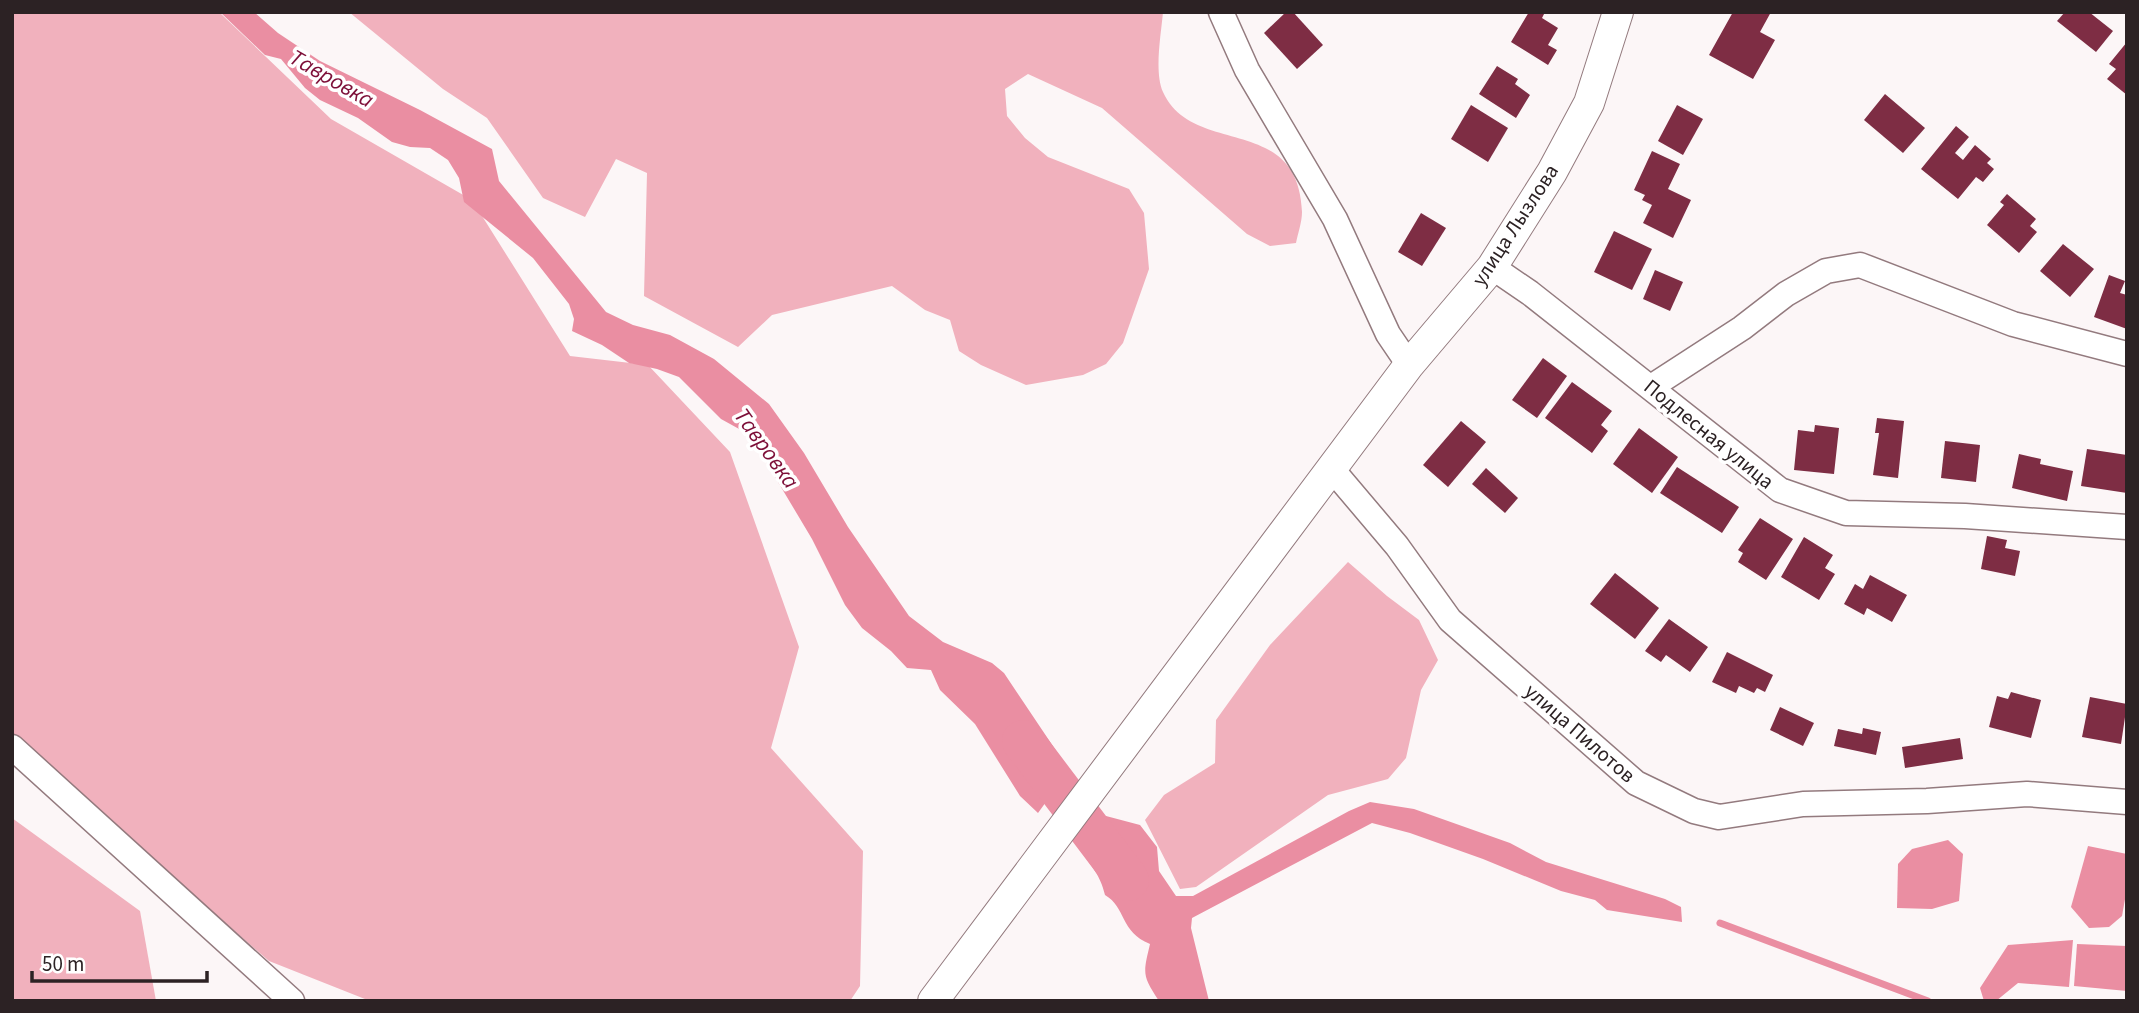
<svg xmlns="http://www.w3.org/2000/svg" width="2139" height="1013" viewBox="0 0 2139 1013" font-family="'Source Sans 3',sans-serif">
  <rect width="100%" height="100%" fill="#fcf6f7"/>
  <g fill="#f1b1bd">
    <polygon points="12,12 219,12 331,119 472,200 570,356 648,365 730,452 799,647 771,748 863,851 860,986 850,1001 370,1001 269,961 12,737"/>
    <path d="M349,12H1163C1161,35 1154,72 1163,92C1193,158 1298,112 1302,212C1302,222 1298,233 1296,243L1270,246L1247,234L1102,108L1028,74L1005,89L1007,116L1025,138L1048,157L1129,189L1144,213L1149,269L1123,343L1106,364L1083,375L1026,385L981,365L959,351L950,320L925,310L892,286L772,315L738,347L644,296L647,173L616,159L585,217L543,198L487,118L443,89Z"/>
    <polygon points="1348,562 1387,596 1419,620 1438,660 1421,690 1406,758 1388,779 1328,795 1196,887 1180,889 1145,820 1164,795 1215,763 1216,720 1270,645"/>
    <polygon points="12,818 140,911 156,1001 12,1001"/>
  </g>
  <g fill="#ea8ea2">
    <polygon points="220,12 254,12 278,33 320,61 420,110 492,149 499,181 606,312 633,325 670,335 714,359 769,404 804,453 848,527 909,616 943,642 992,663 1004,673 1069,770 1038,813 1020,796 975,724 940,690 931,670 907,668 891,651 862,628 845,605 812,539 750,435 721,419 679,377 657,369 629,363 602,345 572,331 574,319 569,304 533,258 464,202 459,178 448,160 430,148 410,147 392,142 358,118 320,100 305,88 281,59 265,55"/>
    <path d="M1370,802L1414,809L1510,843L1546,862L1665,899L1681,907L1682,922L1607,910L1595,900L1561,891L1483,859L1410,833L1372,823L1192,918L1191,928L1209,1001H1159C1142,975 1143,974 1150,944C1120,932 1126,907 1105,895C1100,874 1092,868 1081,850L1106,816L1140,825L1157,847L1159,871L1176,896H1193L1349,811Z"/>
    <polygon points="1948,840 1963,854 1959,901 1932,909 1897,908 1898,864 1912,849"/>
    <polygon points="2088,846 2127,854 2127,888 2122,916 2109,927 2089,928 2071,907"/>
    <polygon points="2073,940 2069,987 2018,983 1996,1001 1984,1001 1980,988 2008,945"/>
    <polygon points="2077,944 2127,946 2127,991 2074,986"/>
  </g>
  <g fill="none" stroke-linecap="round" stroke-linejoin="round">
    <polyline stroke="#ea8ea2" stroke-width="7" points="1720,923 1928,1001"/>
    <polyline stroke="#ea8ea2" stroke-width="42" points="1023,741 1128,880"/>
  </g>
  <g fill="#7e2d44">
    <polygon points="1286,12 1293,12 1323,45 1297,69 1264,33"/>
    <polygon points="1529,12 1545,12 1542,18 1558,28 1548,45 1557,50 1548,65 1511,42"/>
    <polygon points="1733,12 1771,12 1760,32 1775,40 1753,79 1709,55"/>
    <polygon points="2065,12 2089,12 2113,31 2096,52 2057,21"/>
    <polygon points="2127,42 2127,95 2107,79 2116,69 2109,64"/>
    <polygon points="1497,66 1518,79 1515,84 1530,95 1516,118 1479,94"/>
    <polygon points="1885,94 1925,128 1903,153 1864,120"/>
    <polygon points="1471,105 1508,128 1488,162 1451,139"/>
    <polygon points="1677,105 1703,119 1683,155 1658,141"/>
    <polygon points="1956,126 1969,137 1955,153 1963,160 1975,145 1991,159 1987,163 1994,169 1983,182 1976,177 1958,199 1921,169"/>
    <polygon points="1652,151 1680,164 1668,189 1691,200 1673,238 1643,223 1652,205 1642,200 1645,195 1634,190"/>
    <polygon points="2007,194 2036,219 2030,226 2037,232 2019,253 1987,225 2004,205 2000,202"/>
    <polygon points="1421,213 1446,228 1422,266 1398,252"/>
    <polygon points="1614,231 1652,249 1632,290 1594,272"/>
    <polygon points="2063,244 2094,269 2070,297 2040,271"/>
    <polygon points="1655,270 1683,282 1670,311 1643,299"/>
    <polygon points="2109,275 2125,281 2120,293 2127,295 2127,329 2094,317"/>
    <polygon points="1543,358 1567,376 1537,418 1512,400"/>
    <polygon points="1572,382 1612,411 1601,425 1608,431 1592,453 1545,418"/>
    <polygon points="1877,418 1904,421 1898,478 1873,475 1879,433 1875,433"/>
    <polygon points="1461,421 1486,442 1448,487 1423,465"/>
    <polygon points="1815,425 1839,428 1834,474 1794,470 1798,430 1814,432"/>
    <polygon points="1639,428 1678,457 1652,493 1613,464"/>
    <polygon points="1945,441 1980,445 1976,482 1941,478"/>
    <polygon points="2087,449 2127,455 2127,493 2081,486"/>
    <polygon points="2019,454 2041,459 2040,464 2073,471 2067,501 2012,488"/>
    <polygon points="1677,467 1739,507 1722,533 1660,493"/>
    <polygon points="1486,468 1518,498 1505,513 1472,484"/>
    <polygon points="1760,518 1793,539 1766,580 1738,562 1743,553 1738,550"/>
    <polygon points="1987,536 2007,540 2005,548 2020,551 2015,576 1981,569"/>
    <polygon points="1804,537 1833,555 1825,568 1835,574 1819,600 1781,577"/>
    <polygon points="1615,573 1659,608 1635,639 1590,604"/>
    <polygon points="1870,575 1907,595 1892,622 1867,608 1864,615 1844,604 1855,584 1863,589"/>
    <polygon points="1669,619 1708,647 1690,672 1666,655 1661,662 1645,651"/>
    <polygon points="1727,652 1773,675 1765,692 1757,688 1754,693 1739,686 1736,693 1712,682"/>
    <polygon points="2011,692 2041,700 2031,738 1989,727 1997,696 2008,699"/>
    <polygon points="2090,697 2127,704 2121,744 2082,737"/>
    <polygon points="1780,707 1814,723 1803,746 1770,730"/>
    <polygon points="1863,728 1881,732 1876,755 1834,746 1838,729 1862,734"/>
    <polygon points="1960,738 1963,759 1905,768 1902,747"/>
  </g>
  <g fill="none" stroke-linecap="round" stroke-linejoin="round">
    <g stroke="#937a7e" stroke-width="27">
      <g id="minor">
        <polyline points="1221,12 1247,70 1335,219 1388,334 1409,365"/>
        <polyline points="1492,267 1530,293 1780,490 1846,513 1965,516 2127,527"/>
        <polyline points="1651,387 1742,328 1786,294 1826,271 1860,265 2013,324 2127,354"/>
        <polyline points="1331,468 1397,546 1450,620 1636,783 1694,811 1719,817 1803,804 1927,801 2027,794 2127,802"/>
        <polyline points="12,747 292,1001"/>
      </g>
    </g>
    <g stroke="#937a7e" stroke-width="32">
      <polyline id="tertiary" points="933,1001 1409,365 1492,267 1552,172 1589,103 1618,12"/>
    </g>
    <use href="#minor" stroke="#fff" stroke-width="24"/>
    <use href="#tertiary" stroke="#fff" stroke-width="30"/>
  </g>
  <g text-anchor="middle" stroke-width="7" stroke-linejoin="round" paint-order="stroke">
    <g font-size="21" fill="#2c2224" stroke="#fff">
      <text transform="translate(1515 225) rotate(-57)" y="7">улица Лызлова</text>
      <text transform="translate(1709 434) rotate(39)" y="7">Подлесная улица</text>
      <text transform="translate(1580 733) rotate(41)" y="7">улица Пилотов</text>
    </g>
    <g font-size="23" font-style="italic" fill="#7d0f38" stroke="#fff">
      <text transform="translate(332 78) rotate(30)" y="8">Тавровка</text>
      <text transform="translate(767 448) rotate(54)" y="8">Тавровка</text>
    </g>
  </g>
  <rect width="2139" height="1013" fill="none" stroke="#2c2224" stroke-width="28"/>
  <path d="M32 971v10h175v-10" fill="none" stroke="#2c2224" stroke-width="3.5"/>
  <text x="42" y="971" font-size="21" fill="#2c2224" stroke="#ffffff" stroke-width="5" paint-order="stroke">50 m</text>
</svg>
